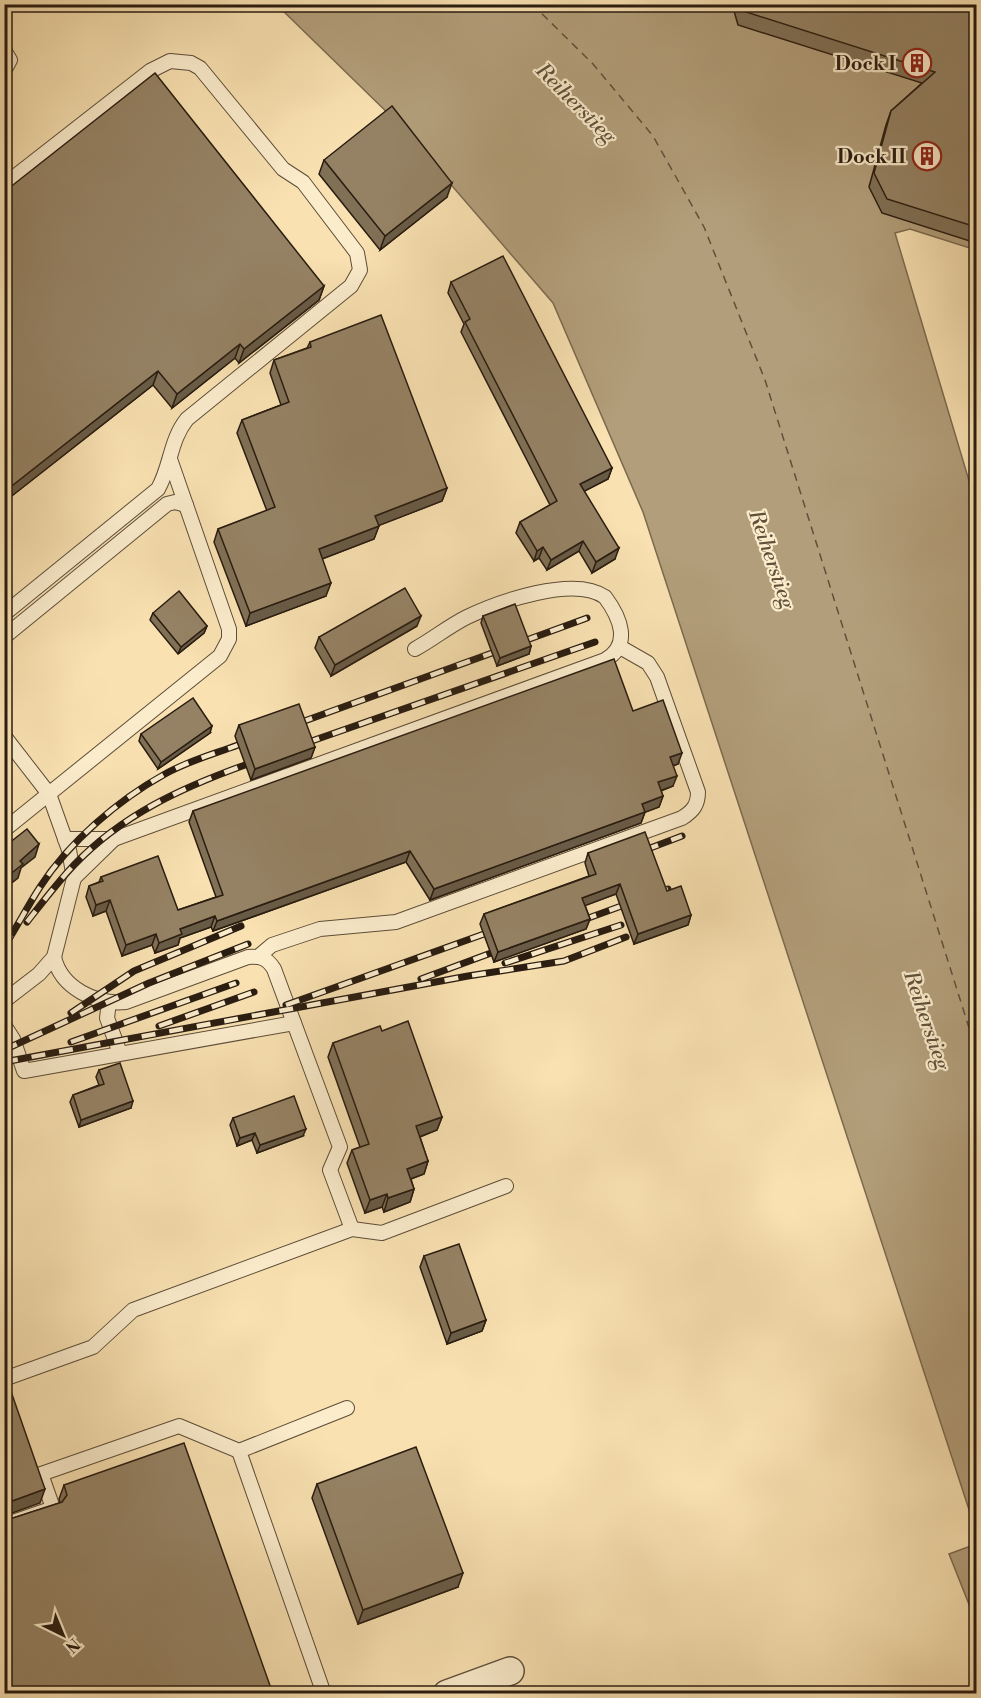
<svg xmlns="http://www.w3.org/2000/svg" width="981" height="1698" viewBox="0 0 981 1698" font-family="'Libre Bodoni',serif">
  <rect width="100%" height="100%" fill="#f9e1b1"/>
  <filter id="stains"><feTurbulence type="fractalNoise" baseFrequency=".00333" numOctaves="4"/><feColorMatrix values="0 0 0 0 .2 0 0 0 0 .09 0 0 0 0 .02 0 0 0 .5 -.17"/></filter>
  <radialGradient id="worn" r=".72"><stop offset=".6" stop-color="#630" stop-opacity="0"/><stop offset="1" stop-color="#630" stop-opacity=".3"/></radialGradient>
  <g fill="#b29e7a" stroke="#7b6a50" stroke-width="1.5">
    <polygon points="277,5 976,5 976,250 910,229 895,233 976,504 976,1531 643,512 553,303 397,122"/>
    <polygon points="976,1544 976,1622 949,1554"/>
  </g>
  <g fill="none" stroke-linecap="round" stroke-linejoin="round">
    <polyline stroke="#60503a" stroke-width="1.5" stroke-dasharray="8 6" stroke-linecap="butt" points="532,4 593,64 653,136 704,227 765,380 976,1050"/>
    <g stroke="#5d4d38" stroke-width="16">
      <g id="service">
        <polyline points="4,50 10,60 4,71"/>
        <path d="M4,185L150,71L170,61L191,63L200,68L283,169L303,182L357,253L360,270L351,286L187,419C170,440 171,466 158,489L4,614"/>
        <polyline points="4,637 167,504 175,502 186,505"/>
        <polyline points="4,736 49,794 69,850 74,878 54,957 39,974 4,1001"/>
        <polyline points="4,830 220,656 229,639 229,629 170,459"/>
        <path d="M65,839H114L605,660C632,645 620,617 605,597C574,575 498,602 467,617C449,626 433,639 415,649"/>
        <polyline points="74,878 114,839"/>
        <path d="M259,956L272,945L320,929L396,922L682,818C693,811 698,805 698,792L657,677L648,663L620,647"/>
        <path d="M54,957C61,988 96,1005 126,1002L248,957C261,956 267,958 274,969L340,1147L330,1170L352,1229"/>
        <polyline points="109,1002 107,1018 120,1053"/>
        <polyline points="4,1025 13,1039 24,1071 294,1023"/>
        <polyline points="4,1379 93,1347 133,1310 352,1229 382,1233 506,1186"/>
        <polyline points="4,1525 53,1508 41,1474 179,1426 239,1451"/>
        <polyline points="324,1694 239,1451 347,1408"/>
      </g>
    </g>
    <g stroke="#5d4d38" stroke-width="30">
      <polyline id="minor" points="447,1694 510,1671"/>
    </g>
    <use href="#service" stroke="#fbeccc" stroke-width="14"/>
    <use href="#minor" stroke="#fbeccc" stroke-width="27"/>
    <g stroke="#291c10" stroke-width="7">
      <g id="rail">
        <polyline points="524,641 587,618"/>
        <polyline points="299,723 492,653"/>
        <polyline points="306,743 595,642"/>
        <polyline points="645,850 682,836"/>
        <polyline points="583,920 668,889"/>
        <path d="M27,922C42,903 57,883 74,865C122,815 181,788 245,765"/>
        <path d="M4,947C17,927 27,907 40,887C69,842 118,800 165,774C188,761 214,754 238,745"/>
        <polyline points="505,963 621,925"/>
        <polyline points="421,979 491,953"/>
        <polyline points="286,1005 484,934"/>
        <polyline points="71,1013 134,971 241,926"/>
        <polyline points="159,1026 254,992"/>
        <polyline points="71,1042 236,983"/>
        <polyline points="4,1050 149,983 248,944"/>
        <polyline points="4,1062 468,976 564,961 626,937"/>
      </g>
    </g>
    <use href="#rail" stroke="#fbeccc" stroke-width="4.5" stroke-dasharray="14" stroke-linecap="butt"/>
  </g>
  <g fill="#807056" stroke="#291c10" stroke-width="1.5">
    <polygon points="732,4 976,4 976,243 882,213 869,187 886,125 891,111 922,83 738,25"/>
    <polygon points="324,160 447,197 380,250 319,174"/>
    <polygon points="4,192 324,286 319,300 239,363 235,358 172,408 153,385 4,502"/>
    <polygon points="451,282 612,468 608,479 584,491 615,559 592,573 579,551 547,570 539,558 534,561 516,533 520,522 550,505 461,332 464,324 448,293"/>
    <polygon points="310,342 447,488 442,501 379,525 374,539 322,559 326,596 246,626 214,542 218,529 267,511 237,433 242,420 281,405 270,373 274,360 307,348"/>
    <polygon points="153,613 207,626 204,633 178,654 150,620"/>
    <polygon points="483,616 531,646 529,654 497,666 481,623"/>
    <polygon points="417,626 331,676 315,648 319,637"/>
    <polygon points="633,711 678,764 673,766 673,786 661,791 663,796 659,807 645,812 641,823 430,900 406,862 213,931 211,927 180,938 178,945 155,953 152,945 122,956 106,911 93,916 86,897 89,886 99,882 101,877 178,910 216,897 189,822 193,811"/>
    <polygon points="239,725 315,747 311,758 251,780 235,736"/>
    <polygon points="210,733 158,769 139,741 141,734"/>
    <polygon points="588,853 667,891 691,915 688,925 634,944 616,894 585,905 590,919 586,929 494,962 480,924 484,914 589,876 585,863"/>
    <polygon points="382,1031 442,1117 437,1130 420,1137 428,1161 424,1174 411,1179 414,1189 410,1202 384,1212 382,1207 365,1213 347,1163 352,1150 360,1147 328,1057 333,1043"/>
    <polygon points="99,1070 131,1108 79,1127 70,1102 73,1095 99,1085 96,1077"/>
    <polygon points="233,1118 303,1136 257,1153 252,1140 237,1146 230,1125"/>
    <polygon points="424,1256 486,1320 482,1331 447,1344 420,1267"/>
    <polygon points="317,1484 458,1587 358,1624 312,1498"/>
    <polygon points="64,1485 273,1694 4,1694 4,1517 7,1520 60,1503 59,1499"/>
  </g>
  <g fill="#685b46" stroke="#291c10" stroke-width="1.5">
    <polygon points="452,183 447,197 380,250 385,236"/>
    <polygon points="324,286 319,300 239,363 244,349"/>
    <polygon points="240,344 235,358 172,408 177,394"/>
    <polygon points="158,371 153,385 4,502 4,492"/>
    <polygon points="612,468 608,479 577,495 580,484"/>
    <polygon points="447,488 442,501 370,529 375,516"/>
    <polygon points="379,526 374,539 314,562 319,549"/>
    <polygon points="583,541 579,551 547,570 551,560"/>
    <polygon points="543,547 539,558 534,561 537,551"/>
    <polygon points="619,548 615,559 592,573 596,562"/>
    <polygon points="331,583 326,596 246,626 250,613"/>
    <polygon points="421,616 417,626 331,676 335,665"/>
    <polygon points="207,626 204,633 178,654 181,647"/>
    <polygon points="531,646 529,654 497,666 500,658"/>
    <polygon points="212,726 210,733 158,769 161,762"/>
    <polygon points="315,747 311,758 251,780 255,769"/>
    <polygon points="682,753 678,764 666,768 670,757"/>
    <polygon points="677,776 673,786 654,793 658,782"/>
    <polygon points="663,796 659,807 638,815 642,804"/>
    <polygon points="645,812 641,823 430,900 434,889"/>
    <polygon points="39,844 35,857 21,868 18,878 4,889 4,879 20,861"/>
    <polygon points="410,851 406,862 213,931 217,921"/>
    <polygon points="620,884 616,894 579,908 582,898"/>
    <polygon points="110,900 106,911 93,916 96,905"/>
    <polygon points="691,915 688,925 634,944 638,934"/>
    <polygon points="215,916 211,927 180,938 178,945 155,953 159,943 180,929"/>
    <polygon points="590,919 586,929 494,962 498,952"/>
    <polygon points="156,934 152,945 122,956 126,945"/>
    <polygon points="133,1101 131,1108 79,1127 81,1120"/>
    <polygon points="442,1117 437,1130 411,1140 416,1126"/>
    <polygon points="306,1129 303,1136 257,1153 260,1145"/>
    <polygon points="255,1133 252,1140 237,1146 240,1138"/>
    <polygon points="428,1161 424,1174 402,1182 407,1169"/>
    <polygon points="414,1189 410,1202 384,1212 388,1198"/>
    <polygon points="387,1194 382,1207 365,1213 370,1200"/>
    <polygon points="486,1320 482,1331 447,1344 451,1333"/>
    <polygon points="45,1489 40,1503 4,1516 4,1504"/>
    <polygon points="463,1573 458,1587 358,1624 363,1610"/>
  </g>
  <g fill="#958264" stroke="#291c10" stroke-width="1.5">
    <polygon points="741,4 976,4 976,227 887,199 874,173 891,111 935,72 743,11"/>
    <polygon points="155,73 324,286 244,349 240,344 177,394 158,371 4,492 4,192"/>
    <polygon points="392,106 452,183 385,236 324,160"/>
    <polygon points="503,256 612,468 580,484 619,548 596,562 583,541 551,560 543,547 537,551 520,522 557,501 465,322 470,319 451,282"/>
    <polygon points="381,315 447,488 375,516 379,526 319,549 331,583 250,613 218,529 275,507 242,420 289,402 274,360 311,347 310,342"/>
    <polygon points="405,588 421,616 335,665 319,637"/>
    <polygon points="179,591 207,626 181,647 153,613"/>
    <polygon points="515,604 531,646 500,658 483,616"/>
    <polygon points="614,659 633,711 663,700 682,753 670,757 677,776 658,782 663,796 642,804 645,812 434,889 410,851 217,921 215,916 180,929 182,934 159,943 156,934 126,945 110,900 96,905 89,886 103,881 101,877 158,856 178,910 223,895 193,811"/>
    <polygon points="193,698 212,726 161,762 141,734"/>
    <polygon points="299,704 315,747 255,769 239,725"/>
    <polygon points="27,829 39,844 20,861 23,864 4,879 4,847"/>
    <polygon points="645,832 667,891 681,886 691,915 638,934 620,884 582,898 590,919 498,952 484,914 596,874 588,853"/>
    <polygon points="408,1021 442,1117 416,1126 428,1161 407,1169 414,1189 388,1198 387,1194 370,1200 352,1150 369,1144 333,1043 380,1026 382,1031"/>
    <polygon points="120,1063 133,1101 81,1120 73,1095 104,1084 99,1070"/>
    <polygon points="294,1096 306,1129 260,1145 255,1133 240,1138 233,1118"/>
    <polygon points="459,1244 486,1320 451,1333 424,1256"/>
    <polygon points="7,1380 45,1489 4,1504 4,1381"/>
    <polygon points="184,1443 273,1694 13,1694 4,1668 4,1517 7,1520 62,1502 67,1495 64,1485"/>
    <polygon points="416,1447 463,1573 363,1610 317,1484"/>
  </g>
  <defs>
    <g id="building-ring" transform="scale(1.5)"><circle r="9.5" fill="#fbeccc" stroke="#8f2418" stroke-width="1.5"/><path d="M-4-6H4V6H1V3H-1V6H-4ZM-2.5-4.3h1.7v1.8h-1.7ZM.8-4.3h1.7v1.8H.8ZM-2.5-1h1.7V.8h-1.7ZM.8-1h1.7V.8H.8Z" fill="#8f2418"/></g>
  </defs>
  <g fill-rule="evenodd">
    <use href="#building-ring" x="917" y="63"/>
    <use href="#building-ring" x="927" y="156"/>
  </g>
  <g text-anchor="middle" stroke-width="4.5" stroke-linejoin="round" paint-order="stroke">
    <g font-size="20" font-weight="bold" fill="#291c10" stroke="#fbeccc" text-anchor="end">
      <text x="896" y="70">Dock I</text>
      <text x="906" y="163">Dock II</text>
    </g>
    <g font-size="21" font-style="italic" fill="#60503a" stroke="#fbeccc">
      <text transform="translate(576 103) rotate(45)" y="7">Reiherstieg</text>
      <text transform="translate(772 559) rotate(71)" y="7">Reiherstieg</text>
      <text transform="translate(927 1020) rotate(71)" y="7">Reiherstieg</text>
    </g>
  </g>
  <rect width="981" height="1698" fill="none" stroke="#f9e1b1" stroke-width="24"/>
  <rect x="6" y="6" width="969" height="1686" fill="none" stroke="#291c10" stroke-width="3"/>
  <rect x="12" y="12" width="957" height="1674" fill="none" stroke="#291c10" stroke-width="1.5"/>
  <g transform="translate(63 1635) rotate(137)" stroke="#fbeccc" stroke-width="4.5" paint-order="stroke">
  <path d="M0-4.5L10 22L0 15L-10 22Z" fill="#291c10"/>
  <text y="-9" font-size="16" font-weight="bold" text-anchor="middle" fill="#291c10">N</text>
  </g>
  <rect width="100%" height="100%" filter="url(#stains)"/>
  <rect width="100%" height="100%" fill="url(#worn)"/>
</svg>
